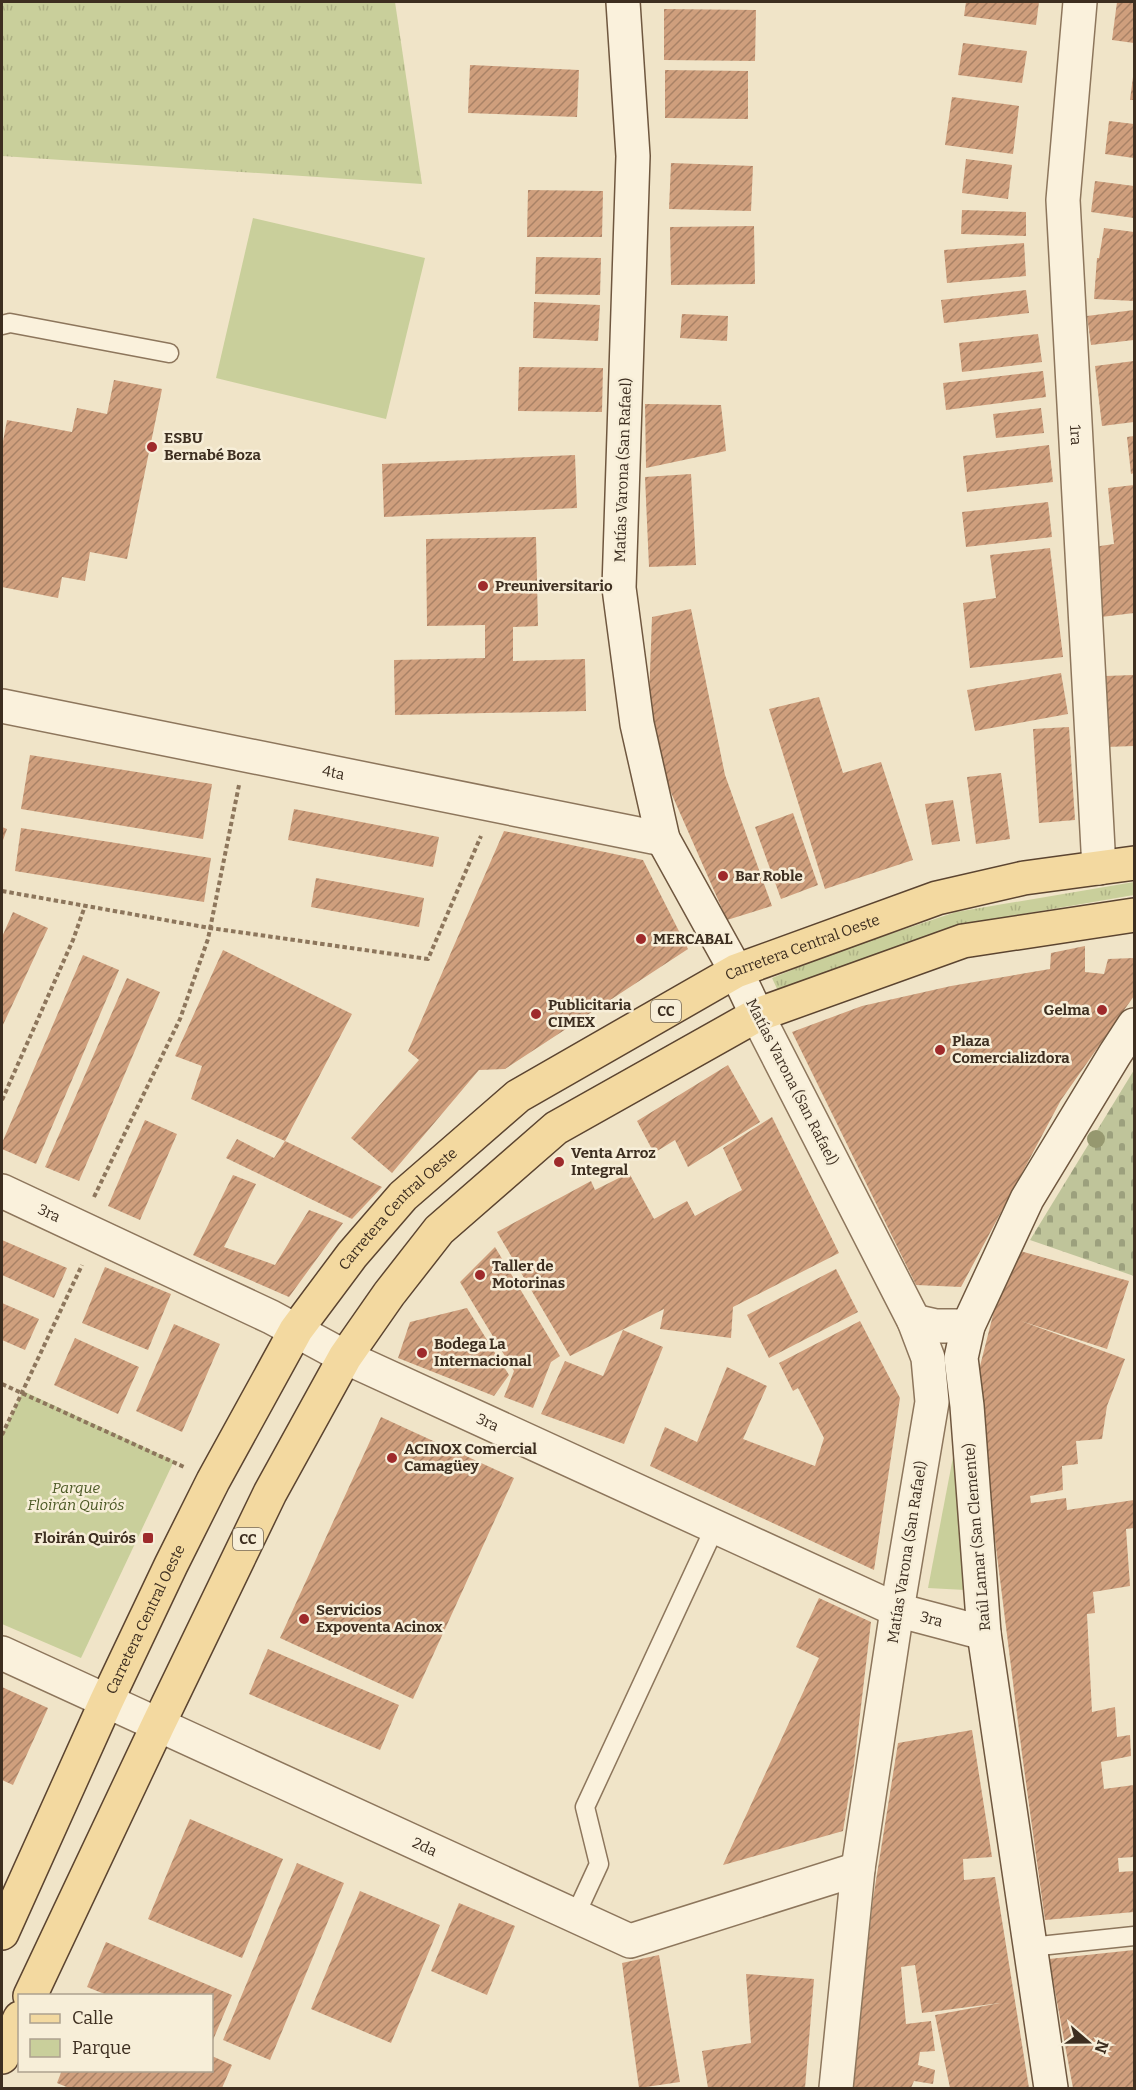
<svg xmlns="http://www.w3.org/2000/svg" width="1136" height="2090" viewBox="0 0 1136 2090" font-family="Bitter,serif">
  <defs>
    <pattern id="grass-tufts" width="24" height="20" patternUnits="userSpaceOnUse" patternTransform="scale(1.5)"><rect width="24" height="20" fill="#c9cf9b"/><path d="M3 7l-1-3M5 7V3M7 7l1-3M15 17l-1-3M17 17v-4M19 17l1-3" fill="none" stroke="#aeb285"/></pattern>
    <pattern id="cemetery-stones" width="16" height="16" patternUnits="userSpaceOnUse" patternTransform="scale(1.5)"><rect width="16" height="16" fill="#bfc49a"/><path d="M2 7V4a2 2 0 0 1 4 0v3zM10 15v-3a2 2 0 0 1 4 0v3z" fill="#9ca07d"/></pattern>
    <pattern id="building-hatch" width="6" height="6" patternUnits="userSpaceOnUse" patternTransform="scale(1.5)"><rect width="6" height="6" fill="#cf9f7d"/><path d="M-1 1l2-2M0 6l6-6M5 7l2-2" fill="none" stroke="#a98266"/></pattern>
  </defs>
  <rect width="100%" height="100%" fill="#f0e4c8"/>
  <g fill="url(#grass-tufts)">
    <polygon points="2,2 395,2 422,184 2,156"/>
    <polygon points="1134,882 1134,895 977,922 779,993 772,978 839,951 956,912"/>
  </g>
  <polygon fill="url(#cemetery-stones)" points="1134,1070 1134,1276 1030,1240"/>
  <g fill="#c9cf9b">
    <polygon points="253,218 425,258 386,419 216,378"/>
    <polygon points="23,1391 174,1461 81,1658 2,1624 2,1435"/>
    <polygon points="954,1452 965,1590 928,1588"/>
  </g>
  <g fill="url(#building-hatch)">
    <polygon points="966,2 1039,2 1036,25 964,16"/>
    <polygon points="1117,2 1134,2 1134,43 1112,40"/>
    <polygon points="664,9 756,10 755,61 664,60"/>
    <polygon points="963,43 1027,51 1022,83 958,75"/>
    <polygon points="470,65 579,70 577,117 468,113"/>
    <polygon points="665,70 748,71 748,119 665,118"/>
    <polygon points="1133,77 1134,77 1134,100 1130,100"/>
    <polygon points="952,97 1019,106 1013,154 945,145"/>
    <polygon points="1109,121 1134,124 1134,158 1105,154"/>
    <polygon points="966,159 1012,165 1008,199 962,193"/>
    <polygon points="671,163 753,166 751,211 669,209"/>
    <polygon points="1095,181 1134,186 1134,218 1091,212"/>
    <polygon points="528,190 603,191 602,237 527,237"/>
    <polygon points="962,210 1026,212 1026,236 961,234"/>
    <polygon points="754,226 755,284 671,285 670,227"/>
    <polygon points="1104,228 1134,232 1134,301 1094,299 1097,258 1099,258"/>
    <polygon points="1024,243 1026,276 947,283 944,250"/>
    <polygon points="536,257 601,258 600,295 535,294"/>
    <polygon points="1026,290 1029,313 944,323 941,300"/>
    <polygon points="534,302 600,305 598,341 533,338"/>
    <polygon points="1134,310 1134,340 1091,345 1087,316"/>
    <polygon points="682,314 728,316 727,341 680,338"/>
    <polygon points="1038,334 1042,362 962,372 959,343"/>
    <polygon points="1134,361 1134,422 1102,426 1095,366"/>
    <polygon points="519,367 603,368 602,412 518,411"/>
    <polygon points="1043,371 1046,397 946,410 943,383"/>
    <polygon points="114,380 162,389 127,559 90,552 85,581 62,577 58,598 2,587 2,447 7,420 72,432 77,408 107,414"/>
    <polygon points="645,404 721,405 726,451 646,468"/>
    <polygon points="1041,408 1044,433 996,438 993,414"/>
    <polygon points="1134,436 1134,473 1131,474 1127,437"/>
    <polygon points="1049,445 1053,482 967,492 963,456"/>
    <polygon points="575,455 577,508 384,517 382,464"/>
    <polygon points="691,474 696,565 649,567 645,477"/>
    <polygon points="1134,485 1134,613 1101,617 1093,547 1114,544 1108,488"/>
    <polygon points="1048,502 1052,537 966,547 962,512"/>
    <polygon points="536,537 538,626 513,627 513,661 585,659 586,711 395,715 394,660 485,658 485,625 427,626 426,539"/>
    <polygon points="1050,548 1063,657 970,668 963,603 996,598 990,555"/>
    <polygon points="691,609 725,775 772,906 727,920 669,788 649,698 652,617"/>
    <polygon points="1061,673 1068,714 975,731 967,690"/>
    <polygon points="1134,675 1134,746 1106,747 1105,676"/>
    <polygon points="819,697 843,773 881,762 913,860 825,889 769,709"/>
    <polygon points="1069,727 1075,820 1039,823 1033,729"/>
    <polygon points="30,755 212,784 203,839 21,809"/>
    <polygon points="1001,773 1010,839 976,844 967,777"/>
    <polygon points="953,800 960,841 932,845 925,804"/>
    <polygon points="294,809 439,837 433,867 288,840"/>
    <polygon points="793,813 818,885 781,899 755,827"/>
    <polygon points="2,827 7,829 2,843"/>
    <polygon points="21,828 211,858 204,902 15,871"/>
    <polygon points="504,831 643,860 688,949 505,1069 479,1070 392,1173 351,1138 419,1060 408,1051"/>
    <polygon points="316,878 424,898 419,927 311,907"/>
    <polygon points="13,912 48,928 2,1027 2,937"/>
    <polygon points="1085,946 1085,972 1104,974 1108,959 1134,958 1134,996 1061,1100 961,1287 916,1285 792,1032 862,1006 951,986 1050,969 1051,953"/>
    <polygon points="223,950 352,1014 285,1141 191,1099 202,1066 175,1056"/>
    <polygon points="83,955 119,970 36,1164 2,1149 2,1143"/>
    <polygon points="127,978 160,992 79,1181 45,1167"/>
    <polygon points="728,1065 760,1122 688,1167 675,1140 654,1153 637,1121"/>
    <polygon points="772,1117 839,1253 733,1307 731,1338 660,1329 664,1309 570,1356 497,1232 591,1181 595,1190 629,1173 654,1219 687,1201 695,1216 742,1190 723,1148"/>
    <polygon points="145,1120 177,1134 140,1220 108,1206"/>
    <polygon points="237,1139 274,1158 285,1141 382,1187 352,1219 226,1158"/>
    <polygon points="233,1175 256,1184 224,1247 275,1265 309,1210 343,1223 289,1297 193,1255"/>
    <polygon points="2,1240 67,1268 54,1298 2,1275"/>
    <polygon points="495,1247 560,1356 551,1362 533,1408 504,1397 514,1371 460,1282"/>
    <polygon points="1020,1251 1129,1281 1107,1349 1021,1321 1125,1359 1107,1406 1102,1439 1076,1441 1078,1464 1062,1466 1063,1490 1030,1496 1031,1503 1066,1498 1067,1510 1134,1500 1134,1528 1126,1529 1130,1586 1093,1592 1095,1613 1087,1614 1092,1712 1115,1707 1117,1737 1130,1735 1131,1756 1101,1762 1104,1789 1134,1785 1134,1857 1118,1858 1119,1872 1134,1871 1134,1912 1045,1920 1022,1754 987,1476 978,1374 994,1311"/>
    <polygon points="105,1267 171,1294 148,1350 82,1323"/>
    <polygon points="836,1269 858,1312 769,1358 747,1315"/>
    <polygon points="2,1303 39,1319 25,1350 2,1340"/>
    <polygon points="467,1308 509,1375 494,1396 398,1358 410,1322"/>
    <polygon points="860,1321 900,1398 874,1570 650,1466 665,1427 697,1442 727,1367 767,1386 743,1439 815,1466 824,1438 798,1388 793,1391 779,1363"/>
    <polygon points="174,1324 220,1344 182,1432 136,1411"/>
    <polygon points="623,1330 663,1347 624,1444 541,1414 565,1361 603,1376"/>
    <polygon points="75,1338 139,1367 118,1414 54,1385"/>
    <polygon points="381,1417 514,1478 413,1699 280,1638"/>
    <polygon points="819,1598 871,1622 854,1765 843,1831 723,1865 819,1658 796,1647"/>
    <polygon points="268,1649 399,1705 380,1750 249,1694"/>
    <polygon points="2,1687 48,1708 13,1785 2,1780"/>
    <polygon points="972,1730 992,1857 963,1859 964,1880 995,1877 1029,2088 950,2088 935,2015 1000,2003 922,2013 915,1965 901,1967 906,2024 931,2021 935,2051 920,2052 918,2065 935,2070 933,2084 914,2081 911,2088 852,2088 873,1899 898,1743"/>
    <polygon points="190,1819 283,1859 242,1958 148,1919"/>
    <polygon points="297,1863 344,1883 270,2060 223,2040"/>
    <polygon points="360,1891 440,1925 391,2043 311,2009"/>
    <polygon points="459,1903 515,1926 487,1995 431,1971"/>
    <polygon points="106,1942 232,1995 213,2040 212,2039 212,1995 107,1995 87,1987"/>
    <polygon points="1134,1950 1134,2088 1073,2088 1049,1959"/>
    <polygon points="659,1955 680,2082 639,2088 622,1963"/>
    <polygon points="746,1974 814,1979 805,2088 708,2088 702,2051 751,2043"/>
    <polygon points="212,2056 232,2065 222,2088 69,2088 57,2083 62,2070 212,2070"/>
  </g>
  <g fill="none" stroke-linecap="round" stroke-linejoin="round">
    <g stroke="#8d765c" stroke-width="21">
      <g id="lane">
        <polyline points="2,325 10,323 169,353"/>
        <polyline points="575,1916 599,1864 585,1807 715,1527"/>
        <polyline points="1030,1947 1134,1936"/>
      </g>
    </g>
    <g stroke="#8d765c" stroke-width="36">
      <g id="street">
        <path id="s1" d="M1080,2L1063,200L1099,868"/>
        <path id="s2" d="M2,706L663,839"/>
        <polyline points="757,1015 914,1321 928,1358 932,1402 897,1610 858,1869 836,2088"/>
        <path id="s3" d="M2,1191L271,1317L345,1357L897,1610L984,1633"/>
        <polyline points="914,1321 936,1326 968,1326"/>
        <path id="s4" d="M2,1653L630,1941L858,1869"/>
      </g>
    </g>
    <g stroke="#6f573f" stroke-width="36">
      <g id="secondary">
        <polyline points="623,2 633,156 619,588 637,724 663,839 736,971 757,1015"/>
        <polyline points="1051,2088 984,1633 967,1406 961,1358 968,1326 1027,1199 1115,1054 1134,1025"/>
      </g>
    </g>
    <g stroke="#5b4430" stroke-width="36">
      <g id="primary">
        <path id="s5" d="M2,1933L106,1702L171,1565L213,1481L296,1330L352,1255L403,1196L518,1096L736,971L937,898L1024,878L1134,863"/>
        <polyline points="30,1996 158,1725 270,1493 345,1357 389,1294 439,1230 556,1128 757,1015 963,941 1134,915"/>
        <polyline points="2,2057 20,2018"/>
      </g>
    </g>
    <g stroke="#8d765c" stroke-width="4" stroke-dasharray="4.5 3" stroke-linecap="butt">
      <polyline points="2,891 210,928 428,959 481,836"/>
      <polyline points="2,1100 73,940 85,906"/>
      <polyline points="94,1197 180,1019 208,939 239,785"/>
      <polyline points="2,1384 184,1467"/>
      <polyline points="2,1435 82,1265"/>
    </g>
    <use href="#lane" stroke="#faf1dc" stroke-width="18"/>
    <use href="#street" stroke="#faf1dc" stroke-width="33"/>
    <use href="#secondary" stroke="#faf1dc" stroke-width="33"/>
    <use href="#primary" stroke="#f3d9a0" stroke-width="33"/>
  </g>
  <circle fill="#96986f" cx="1096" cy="1139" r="9"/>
  <g fill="#9e2a2b" stroke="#f7eed8" stroke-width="2">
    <circle cx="152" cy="447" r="6"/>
    <circle cx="483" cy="586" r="6"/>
    <circle cx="723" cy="876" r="6"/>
    <circle cx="641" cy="939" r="6"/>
    <circle cx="1102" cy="1010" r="6"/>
    <circle cx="536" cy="1014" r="6"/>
    <circle cx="940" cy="1050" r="6"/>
    <circle cx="559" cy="1162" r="6"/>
    <circle cx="480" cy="1275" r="6"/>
    <circle cx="422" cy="1353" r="6"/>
    <circle cx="392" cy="1458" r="6"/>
    <rect x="142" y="1532" width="12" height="12" rx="3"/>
    <circle cx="304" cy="1619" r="6"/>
  </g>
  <g text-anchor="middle" stroke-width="5" stroke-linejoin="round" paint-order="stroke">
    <g fill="#f7eed8" stroke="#756857" stroke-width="1.5">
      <rect x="651" y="1000" width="30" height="22" rx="4.5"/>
      <rect x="233" y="1528" width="30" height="22" rx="4.5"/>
    </g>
    <g font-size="14" font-weight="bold" fill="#3d2e20">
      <text x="666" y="1016">CC</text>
      <text x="248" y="1544">CC</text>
    </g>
    <g font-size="15" fill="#3d2e20" stroke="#f7eed8">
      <text dy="5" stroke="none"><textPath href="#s1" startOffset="434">1ra</textPath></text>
      <text transform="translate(623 470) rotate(-88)" y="5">Matías Varona (San Rafael)</text>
      <text dy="5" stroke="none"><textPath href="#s2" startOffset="338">4ta</textPath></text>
      <text dy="5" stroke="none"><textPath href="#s5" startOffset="1317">Carretera Central Oeste</textPath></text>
      <text transform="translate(792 1082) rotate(63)" y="5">Matías Varona (San Rafael)</text>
      <text dy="5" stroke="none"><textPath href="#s5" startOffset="830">Carretera Central Oeste</textPath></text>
      <text dy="5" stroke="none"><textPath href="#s3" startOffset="52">3ra</textPath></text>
      <text dy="5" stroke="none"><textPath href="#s3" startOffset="538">3ra</textPath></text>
      <text transform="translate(977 1537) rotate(-95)" y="5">Raúl Lamar (San Clemente)</text>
      <text transform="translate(907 1552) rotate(-81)" y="5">Matías Varona (San Rafael)</text>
      <text dy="5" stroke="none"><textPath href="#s3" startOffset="1024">3ra</textPath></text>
      <text dy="5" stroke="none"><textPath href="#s5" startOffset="345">Carretera Central Oeste</textPath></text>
      <text dy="5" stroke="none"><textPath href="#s4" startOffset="465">2da</textPath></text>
    </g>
    <g font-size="15" font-weight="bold" fill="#3d2e20" stroke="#f7eed8" text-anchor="start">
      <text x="164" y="443">ESBU<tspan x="164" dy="17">Bernabé Boza</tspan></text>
      <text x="495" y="591">Preuniversitario</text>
      <text x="735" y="881">Bar Roble</text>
      <text x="653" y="944">MERCABAL</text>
      <text x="548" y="1010">Publicitaria<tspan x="548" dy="17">CIMEX</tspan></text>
      <text x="1090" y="1015" text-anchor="end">Gelma</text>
      <text x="952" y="1046">Plaza<tspan x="952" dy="17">Comercializdora</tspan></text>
      <text x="571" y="1158">Venta Arroz<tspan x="571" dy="17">Integral</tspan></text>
      <text x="492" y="1271">Taller de<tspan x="492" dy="17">Motorinas</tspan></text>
      <text x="434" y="1349">Bodega La<tspan x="434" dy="17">Internacional</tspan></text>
      <text x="404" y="1454">ACINOX Comercial<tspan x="404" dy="17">Camagüey</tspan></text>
      <text x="136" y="1543" text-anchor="end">Floirán Quirós</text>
      <text x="316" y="1615">Servicios<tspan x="316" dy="17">Expoventa Acinox</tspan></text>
    </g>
    <g font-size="15" font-style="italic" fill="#4d5a26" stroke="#f7eed8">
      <text x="76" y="1493">Parque<tspan x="76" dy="17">Floirán Quirós</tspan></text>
    </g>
  </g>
  <rect width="1136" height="2090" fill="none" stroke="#3d2e20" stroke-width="6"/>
  <rect x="18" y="1994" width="195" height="78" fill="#f7eed8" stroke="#ada18e" stroke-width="1.5"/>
  <rect x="30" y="2014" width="30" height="9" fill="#f3d9a0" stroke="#ada18e" stroke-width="1.5"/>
  <text x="72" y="2024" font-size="18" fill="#3d2e20">Calle</text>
  <rect x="30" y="2039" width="30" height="18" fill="#c9cf9b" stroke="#ada18e" stroke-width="1.5"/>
  <text x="72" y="2054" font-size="18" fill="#3d2e20">Parque</text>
  <g transform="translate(1088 2042) rotate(110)" stroke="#f7eed8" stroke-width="4.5" paint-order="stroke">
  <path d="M0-4.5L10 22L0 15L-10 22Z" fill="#3d2e20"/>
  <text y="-9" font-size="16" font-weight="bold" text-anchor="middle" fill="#3d2e20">N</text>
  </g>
</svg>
